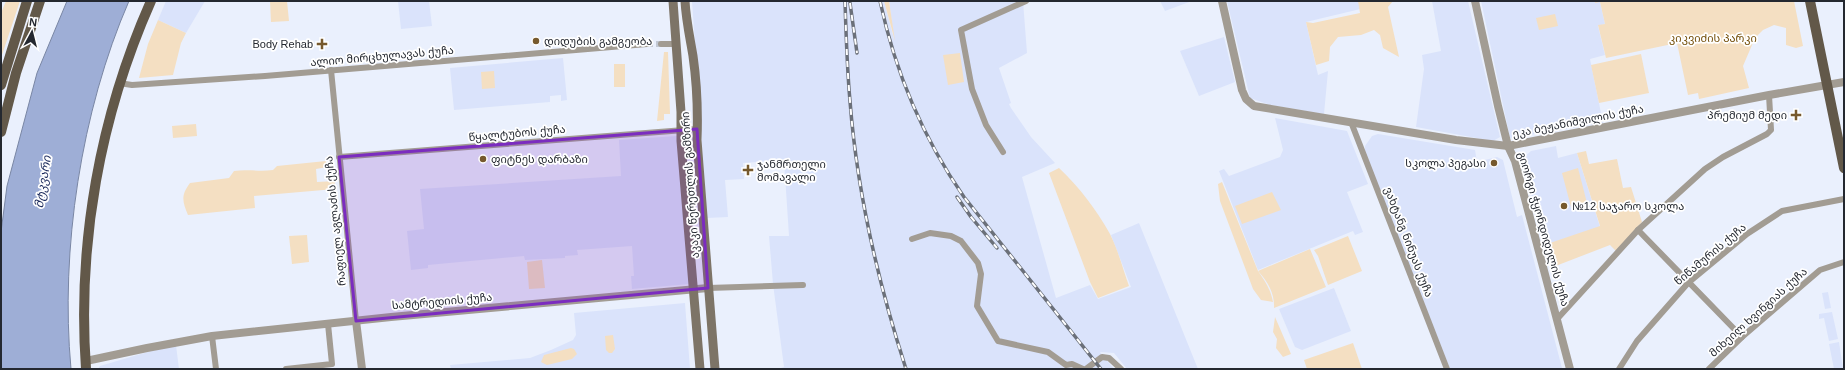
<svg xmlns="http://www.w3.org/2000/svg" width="1845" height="370" viewBox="0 0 1845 370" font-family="Arial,'Noto Sans Georgian',sans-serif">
  <rect width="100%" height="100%" fill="#eaf0fd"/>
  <g fill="#dae3fb">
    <polygon points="166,1 205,1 186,33 158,20"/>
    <polygon points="398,1 429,1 432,26 401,29"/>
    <polygon points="692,1 884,1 894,39 889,1 1023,1 1027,53 999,68 1011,103 1009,104 1011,108 1031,137 1055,163 1022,177 1056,298 1090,285 1098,299 1131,287 1111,235 1139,223 1198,369 1127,369 1114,353 1100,352 1114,369 778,369 784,367 773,284 769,236 789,236 784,160 743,163 744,179 725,180 728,217 707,218"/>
    <polygon points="1160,1 1192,1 1165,11"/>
    <polygon points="1227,1 1394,1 1306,22 1318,75 1328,71 1324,114 1270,105 1250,98"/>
    <polygon points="1432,1 1468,1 1500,137 1493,141 1416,127 1424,69 1422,55 1441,51"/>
    <polygon points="1481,1 1600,2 1605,24 1598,26 1605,55 1590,59 1603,123 1510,138"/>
    <polygon points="1224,37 1235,82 1199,96 1180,51"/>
    <polygon points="563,58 567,100 561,101 561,95 550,96 550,102 454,110 450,68"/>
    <polygon points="1275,118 1347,131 1368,184 1347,192 1363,232 1355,235 1353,231 1258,270 1219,171 1224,169 1229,176 1280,157 1283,150"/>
    <polygon points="1378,134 1475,150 1477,162 1497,157 1503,160 1517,217 1522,215 1562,368 1450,369 1365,153 1365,146 1372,136"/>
    <polygon points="677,136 690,284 632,289 631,276 634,276 632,246 577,250 578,255 565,256 565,258 525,260 524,256 428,265 428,268 411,270 407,231 424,229 420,189 621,176 619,140"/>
    <polygon points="1556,146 1558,158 1577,153 1600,227 1545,245 1522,159 1531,151"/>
    <polygon points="1334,288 1351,331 1302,350 1295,347 1279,309"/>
    <polygon points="1828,292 1831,308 1825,309 1822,293"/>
    <polygon points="685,303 690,369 451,369 450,365 530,358 551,350 573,340 576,335 574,313"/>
    <polygon points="1832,312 1838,339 1829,341 1824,318 1819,319 1819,314"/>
    <polygon points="1839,342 1843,369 1834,369 1829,344"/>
    <polygon points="176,345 179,369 98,369 100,366 151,351"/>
  </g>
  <g fill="#f4dfc2">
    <polygon points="6,1 20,1 1,58 1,13"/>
    <polygon points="270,1 287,1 289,21 271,22"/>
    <polygon points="884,1 889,1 895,41"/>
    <polygon points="1358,1 1393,1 1388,7 1399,57 1383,48 1380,35 1374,30 1361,35 1338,37 1330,47 1329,61 1316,65 1306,22 1313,23 1360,13"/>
    <polygon points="1595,1 1794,1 1803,46 1796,48 1786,45 1786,28 1774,25 1763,30 1755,38 1743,66 1749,88 1699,99 1698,93 1688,95 1677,43 1606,58 1598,25 1605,24 1600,2 1595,3"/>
    <polygon points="1555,14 1558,26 1539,30 1536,18"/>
    <polygon points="158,20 186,33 181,43 173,75 139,78 148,44"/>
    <polygon points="664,52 668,52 670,114 664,114 664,120 657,121"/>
    <polygon points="960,53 964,82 948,85 943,55"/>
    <polygon points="1641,54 1649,93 1599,103 1591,65"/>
    <rect x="614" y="64" width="11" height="23"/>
    <polygon points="494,71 495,88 482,89 481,72"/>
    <polygon points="196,124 197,136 173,138 172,126"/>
    <polygon points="1586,151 1589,164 1617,159 1623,188 1631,187 1642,222 1616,251 1610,245 1553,267 1547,244 1600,226 1577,153"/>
    <path d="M326,161L327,167L316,169L317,182L335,181V189L254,196L255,208L188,215C182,201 181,195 190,183L229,178L234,171C248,169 259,172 273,170L277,166Z"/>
    <path d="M1059,168C1080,188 1096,209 1110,234C1118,250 1123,269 1129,286L1098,298L1090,282L1049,173Z"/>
    <polygon points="1578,168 1587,203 1571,207 1562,173"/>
    <path d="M1222,182L1258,271C1265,281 1271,290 1273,302L1261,300L1253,289L1220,201L1218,184Z"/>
    <polygon points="1272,192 1281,210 1242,224 1235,206"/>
    <polygon points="307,235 309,262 292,264 289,236"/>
    <polygon points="1348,236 1362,271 1328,285 1318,256 1314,250"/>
    <path d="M1310,249L1326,287L1274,308C1275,293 1267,281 1258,271Z"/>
    <polygon points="542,260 545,288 529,289 527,262"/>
    <polygon points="1275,317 1291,354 1283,357 1276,348 1277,339 1273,332"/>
    <polygon points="613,335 615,349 612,353 609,353 606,350 605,336"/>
    <polygon points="1353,343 1362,369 1307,369 1304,360"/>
    <polygon points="571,348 574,349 577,354 572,359 547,365 541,362 544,355"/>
  </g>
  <path fill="#9eaed6" stroke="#7986a4" d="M67,1H129C81,111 60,250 71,369H1V232L7,186L37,73Z"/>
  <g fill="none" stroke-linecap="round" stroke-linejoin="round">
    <polyline stroke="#c2c8d4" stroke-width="6" stroke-dasharray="6 3" stroke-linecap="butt" points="647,44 661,44"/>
    <g stroke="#a29c93" stroke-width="6">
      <polyline points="661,44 676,44"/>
      <polyline points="331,70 356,321"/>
      <polyline points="119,83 132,85 265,76 647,44"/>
      <polyline points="1351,122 1447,369"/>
      <polyline points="1003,152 986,125 972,89 961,30 1026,1"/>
      <polyline points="339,157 697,129"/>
      <polyline points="1638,230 1742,337"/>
      <polyline points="912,239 930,233 951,236 961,241 978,263 981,274 977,306 998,341 1048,352 1066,365 1072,364 1083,369"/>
      <polyline points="708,288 803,285"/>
      <polyline points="1558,318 1638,230 1705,169 1723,157 1767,134 1771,130 1769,95"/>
      <polyline points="212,336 216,369"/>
      <polyline points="286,369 332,364 328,324"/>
      <polyline points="1086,369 1102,357 1109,358 1121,369"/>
      <polyline points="1619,369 1637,341 1688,283 1747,234 1782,211 1844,199"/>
      <polyline points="1709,369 1742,337 1820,270 1844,262"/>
    </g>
    <g stroke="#a29c93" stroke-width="8">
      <polyline points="1222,1 1242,90 1246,99 1254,106 1456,140 1508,146 1769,95 1844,82"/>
      <polyline points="1475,1 1498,106 1508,146 1515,161 1570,369"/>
      <polyline points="356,321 362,369"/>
      <polyline points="86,361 147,348 212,336 391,317 708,288"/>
    </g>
    <g stroke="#7d7467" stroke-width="9">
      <polyline points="673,1 681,112 681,141 700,369"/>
      <path d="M685,1C686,20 690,38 693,56C697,84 698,113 697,140L715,369"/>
    </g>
    <g stroke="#625849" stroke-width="10">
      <polyline points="1810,1 1844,168"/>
      <polyline points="1,85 27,1"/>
      <polyline points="1,132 16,73 40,1"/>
      <path d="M86,369C77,243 100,116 151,1"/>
    </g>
    <g stroke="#6b7079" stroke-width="3.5">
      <g id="rail">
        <path d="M845,1C846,34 847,68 850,101C857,193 878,282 906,369"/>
        <path d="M880,1C895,71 923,138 964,197L1101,369"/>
        <polyline points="850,3 857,53"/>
        <polyline points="957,197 971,217 997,248"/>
      </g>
    </g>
    <use href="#rail" stroke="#fff" stroke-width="2" stroke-dasharray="6" stroke-linecap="butt"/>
  </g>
  <path fill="#7b2cbf" fill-opacity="0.2" stroke="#7b2cbf" stroke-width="3" stroke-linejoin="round" d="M697,129L708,288L356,321L339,157Z"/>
  <g fill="#76592d" stroke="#fff" stroke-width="1.5">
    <circle cx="536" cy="41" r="4"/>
    <path d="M320 38h4v4h4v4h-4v4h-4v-4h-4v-4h4z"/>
    <path d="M1794 109h4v4h4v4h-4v4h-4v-4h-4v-4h4z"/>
    <circle cx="483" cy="159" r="4"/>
    <circle cx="1494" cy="163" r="4"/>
    <path d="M746 164h4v4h4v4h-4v4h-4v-4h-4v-4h4z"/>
    <circle cx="1564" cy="206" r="4"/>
  </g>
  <g text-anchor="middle" stroke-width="3.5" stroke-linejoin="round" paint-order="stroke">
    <g font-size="11" fill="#734e08" stroke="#fff">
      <text x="1713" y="42">კიკვიძის პარკი</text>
    </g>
    <g font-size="11" fill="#242830" stroke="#fff" text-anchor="start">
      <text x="544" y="45">დიდუბის გამგეობა</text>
      <text x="313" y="48" text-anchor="end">Body Rehab</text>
      <text x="1787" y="119" text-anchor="end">პრემიუმ მედი</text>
      <text x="491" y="163">ფიტნეს დარბაზი</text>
      <text x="1486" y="167" text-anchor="end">სკოლა პეგასი</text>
      <text x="757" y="168">ჯანმრთელი<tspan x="757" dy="13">მომავალი</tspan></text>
      <text x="1572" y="210">№12 საჯარო სკოლა</text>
    </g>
    <g font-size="11" fill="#242830" stroke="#fff">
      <text transform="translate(382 56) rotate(-5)" y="4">ალიო მირცხულავას ქუჩა</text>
      <text transform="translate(1578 121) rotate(-11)" y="4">ეკა ბეჟანიშვილის ქუჩა</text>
      <text transform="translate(517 133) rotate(-5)" y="4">წყალტუბოს ქუჩა</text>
      <text transform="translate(690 185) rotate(-94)" y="4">აკაკი წერეთლის გამზირი</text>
      <text transform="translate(335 221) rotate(-96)" y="4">რაფიელ აგლაძის ქუჩა</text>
      <text transform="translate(1544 229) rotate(74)" y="4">გიორგი ჭყონდიდელის ქუჩა</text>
      <text transform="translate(1409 242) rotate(69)" y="4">ვახტანგ ნინუას ქუჩა</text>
      <text transform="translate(1710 254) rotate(-40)" y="4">წიწამურის ქუჩა</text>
      <text transform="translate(442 301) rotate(-5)" y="4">სამტრედიის ქუჩა</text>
      <text transform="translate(1758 312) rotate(-42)" y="4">მიხეილ ხვინგიას ქუჩა</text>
    </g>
    <g font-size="12" font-style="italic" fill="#1b2a5c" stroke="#fff">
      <text transform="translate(43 182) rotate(-81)" y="4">მტკვარი</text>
    </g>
  </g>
  <rect width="1845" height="370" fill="none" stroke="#242830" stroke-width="4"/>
  <g transform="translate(32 32) rotate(7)" stroke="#ffffff" stroke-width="3" paint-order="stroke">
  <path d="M0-3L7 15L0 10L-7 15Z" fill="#242830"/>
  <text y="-6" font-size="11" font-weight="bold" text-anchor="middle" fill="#242830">N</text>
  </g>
</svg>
